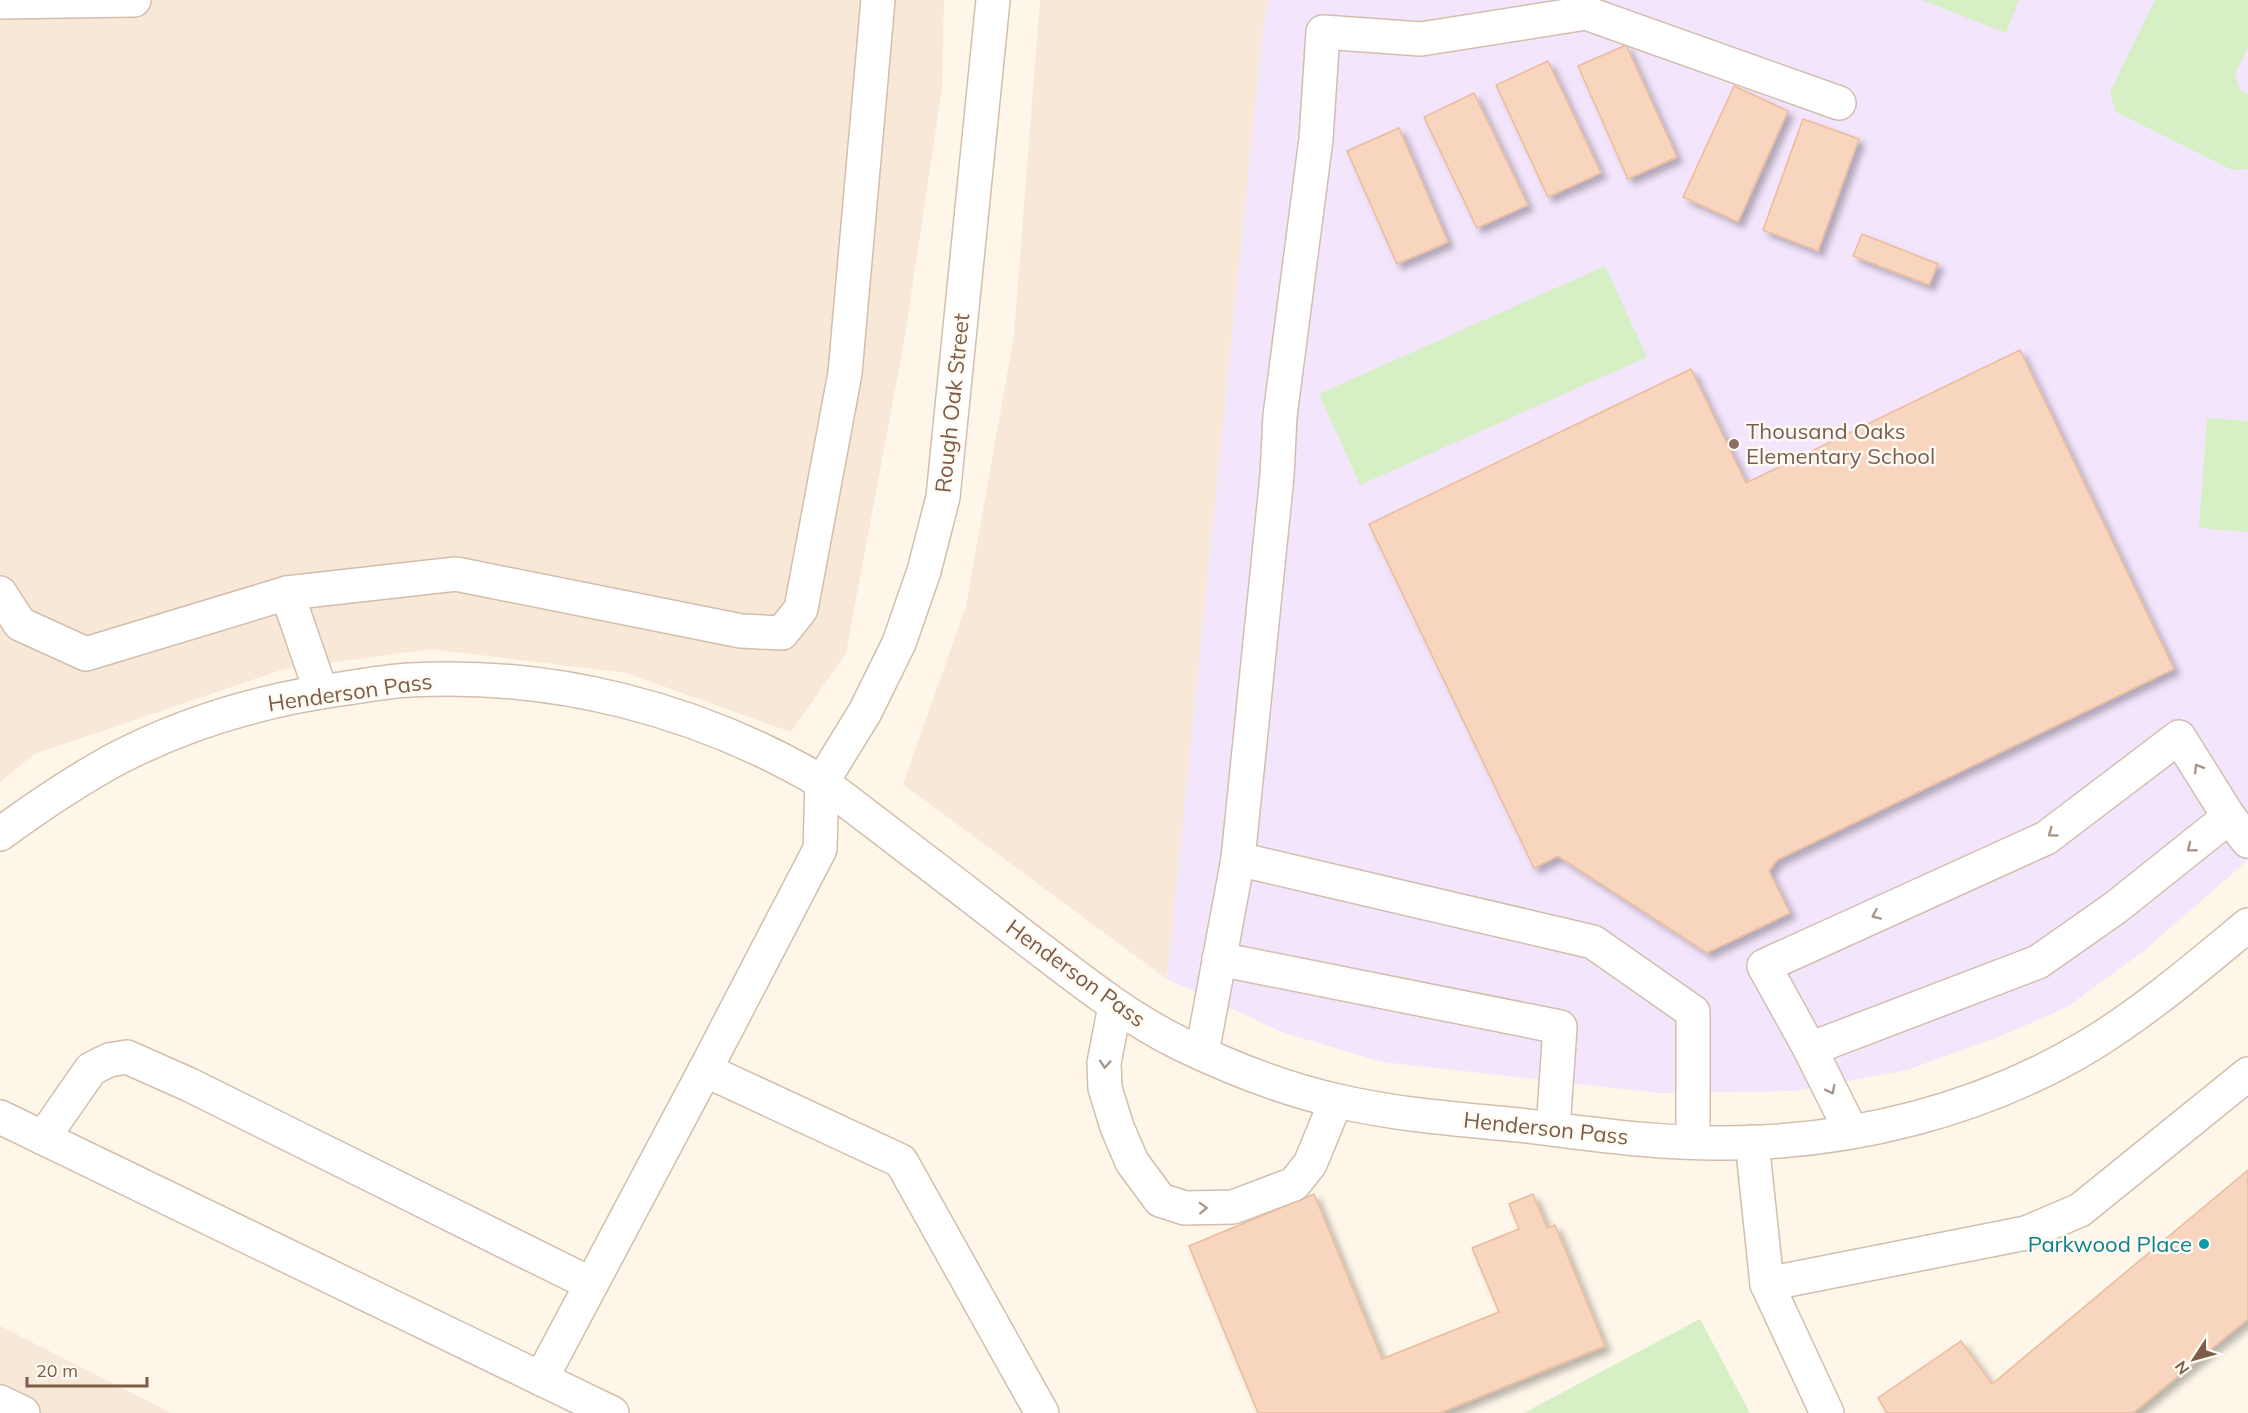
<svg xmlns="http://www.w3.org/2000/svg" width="2248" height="1413" viewBox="0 0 2248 1413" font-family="Mulish,sans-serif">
  <defs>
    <filter id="shadow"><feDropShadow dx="5.5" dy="5.5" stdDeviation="3" flood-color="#0004"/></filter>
  </defs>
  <rect width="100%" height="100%" fill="#fef6e9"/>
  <g fill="#f7e8d7">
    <polygon points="0,0 944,0 942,88 905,336 846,653 791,732 626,673 431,649 284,669 34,754 0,782"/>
    <polygon points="1040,0 1269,0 1263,28 1167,979 903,784 966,606 1014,335"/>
    <polygon points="0,1326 171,1413 0,1413"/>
  </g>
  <polygon fill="#f3e5fb" points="1269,0 2248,0 2248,860 2145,950 2067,1007 2003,1035 1907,1070 1794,1091 1660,1093 1382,1062 1282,1032 1167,979 1263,28"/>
  <g fill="#d6efc5">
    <polygon points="1922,0 2019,0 2006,33"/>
    <polygon points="2155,0 2248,0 2248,48 2235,73 2240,90 2248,94 2248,169 2232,170 2116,112 2110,92"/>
    <polygon points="1605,266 1647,357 1360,485 1319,394"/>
    <polygon points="2207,418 2248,421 2248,532 2199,528"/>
    <polygon points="1700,1319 1750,1413 1524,1413"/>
  </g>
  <g fill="#f7d5be" stroke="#ecbb9c" stroke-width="1.5" filter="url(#shadow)">
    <polygon points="1626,45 1677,157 1628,179 1578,66"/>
    <polygon points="1548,61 1601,173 1548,197 1496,85"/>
    <polygon points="1734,86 1788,111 1738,222 1683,197"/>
    <polygon points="1474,93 1528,205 1477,228 1424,117"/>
    <polygon points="1803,119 1859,139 1818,251 1763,230"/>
    <polygon points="1399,128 1448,242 1397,264 1347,151"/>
    <polygon points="1862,234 1938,264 1929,285 1853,256"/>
    <polygon points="2020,350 2174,669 1777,860 1769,871 1790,913 1707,953 1558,856 1534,868 1369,524 1691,369 1746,483"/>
    <polygon points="2248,1170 2248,1319 2133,1413 1887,1413 1878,1398 1961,1341 1992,1384"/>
    <polygon points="1314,1194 1382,1359 1499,1312 1472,1248 1519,1229 1509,1204 1533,1194 1547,1228 1555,1225 1605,1346 1440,1413 1258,1413 1189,1246"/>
  </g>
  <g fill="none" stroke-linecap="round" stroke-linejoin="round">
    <g stroke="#d3bead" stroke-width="36">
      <g id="minor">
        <polyline points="993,0 943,497 924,571 899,643 865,712 822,782 820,849 705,1070 901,1161 1042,1413"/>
        <polyline points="0,2 134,0"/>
        <polyline points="0,593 20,624 86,654 287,593"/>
        <polyline points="321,692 287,593 456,574 741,631 782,633 801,609 845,373 878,0"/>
        <path d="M0,834C37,807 74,782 114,760C186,722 266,699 347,688C368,685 389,681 410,680C553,672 698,709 822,782C889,833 957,885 1024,937C1074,975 1124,1016 1181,1044C1229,1067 1287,1090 1338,1101C1397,1115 1459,1119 1519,1125C1587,1133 1657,1144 1725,1143C1851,1143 1982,1110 2090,1045C2147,1010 2197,967 2248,925"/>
        <polyline points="1238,859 1277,476 1280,416 1316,139 1323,32 1421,39 1586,13 1839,103"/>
        <polyline points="1219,959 1560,1027 1553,1129"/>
        <polyline points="1115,1006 1104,1063 1105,1088 1117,1127 1132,1162 1160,1200 1185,1208 1233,1207 1294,1184 1310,1164 1336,1101"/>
        <polyline points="1810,1049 2038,962 2115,908 2229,817 2248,841"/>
        <polyline points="1202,1053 1238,859 1593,942 1693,1012 1693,1142"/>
        <polyline points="0,1117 612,1413"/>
        <polyline points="1851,1131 1810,1049 1764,966 2046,838 2179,737 2229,817"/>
        <polyline points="43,1138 91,1069 109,1060 127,1057 190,1085 591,1284"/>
        <polyline points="1752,1142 1767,1284 2026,1233 2080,1210 2248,1074"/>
        <polyline points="1767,1284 1827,1413"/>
        <polyline points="541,1379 705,1070"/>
        <polyline points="0,1402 23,1413"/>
      </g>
    </g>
    <use href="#minor" stroke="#fff" stroke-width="33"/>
  </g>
  <defs><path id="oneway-chevron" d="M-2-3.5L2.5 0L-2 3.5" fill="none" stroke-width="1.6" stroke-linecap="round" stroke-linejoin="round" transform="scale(1.5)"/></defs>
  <g stroke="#aa9589">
    <use href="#oneway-chevron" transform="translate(2198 768) rotate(-122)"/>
    <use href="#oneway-chevron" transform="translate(2052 833) rotate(144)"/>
    <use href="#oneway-chevron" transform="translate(2191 848) rotate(141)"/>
    <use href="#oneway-chevron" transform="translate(1876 915) rotate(156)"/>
    <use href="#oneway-chevron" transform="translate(1105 1064) rotate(94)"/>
    <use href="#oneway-chevron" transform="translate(1831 1090) rotate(63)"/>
    <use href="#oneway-chevron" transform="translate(1203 1208) rotate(-2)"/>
  </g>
  <circle fill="#8d6e63" stroke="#fffaf2" stroke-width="2" cx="1734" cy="444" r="6"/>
  <circle fill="#0f9aa8" stroke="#fffaf2" stroke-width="2" cx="2204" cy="1244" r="6"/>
  <g text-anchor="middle" stroke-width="5" stroke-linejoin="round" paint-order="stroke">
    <g font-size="22" fill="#7d5c49" stroke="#fffaf2">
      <text transform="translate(952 403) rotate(-84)" y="8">Rough Oak Street</text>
      <text transform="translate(350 692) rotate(-8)" y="8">Henderson Pass</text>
      <text transform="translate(1076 973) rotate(36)" y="8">Henderson Pass</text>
      <text transform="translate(1546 1128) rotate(6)" y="8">Henderson Pass</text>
    </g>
    <g font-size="22" fill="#785e54" stroke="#fffaf2" text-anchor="start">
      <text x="1746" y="439">Thousand Oaks<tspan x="1746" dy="25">Elementary School</tspan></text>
    </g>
    <g font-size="22" fill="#0d838f" stroke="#fffaf2" text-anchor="end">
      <text x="2192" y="1252">Parkwood Place</text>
    </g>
  </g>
  <g transform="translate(2194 1359) rotate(234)" stroke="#fffaf2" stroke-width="4.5" paint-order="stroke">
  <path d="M0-4.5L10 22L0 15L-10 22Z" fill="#7d5c49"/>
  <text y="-9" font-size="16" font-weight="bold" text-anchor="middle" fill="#7d5c49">N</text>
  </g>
  <path d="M27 1377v9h120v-9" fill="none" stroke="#7d5c49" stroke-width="3"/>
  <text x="36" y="1377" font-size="18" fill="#7d5c49" stroke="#fffaf2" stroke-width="4.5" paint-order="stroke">20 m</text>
</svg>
